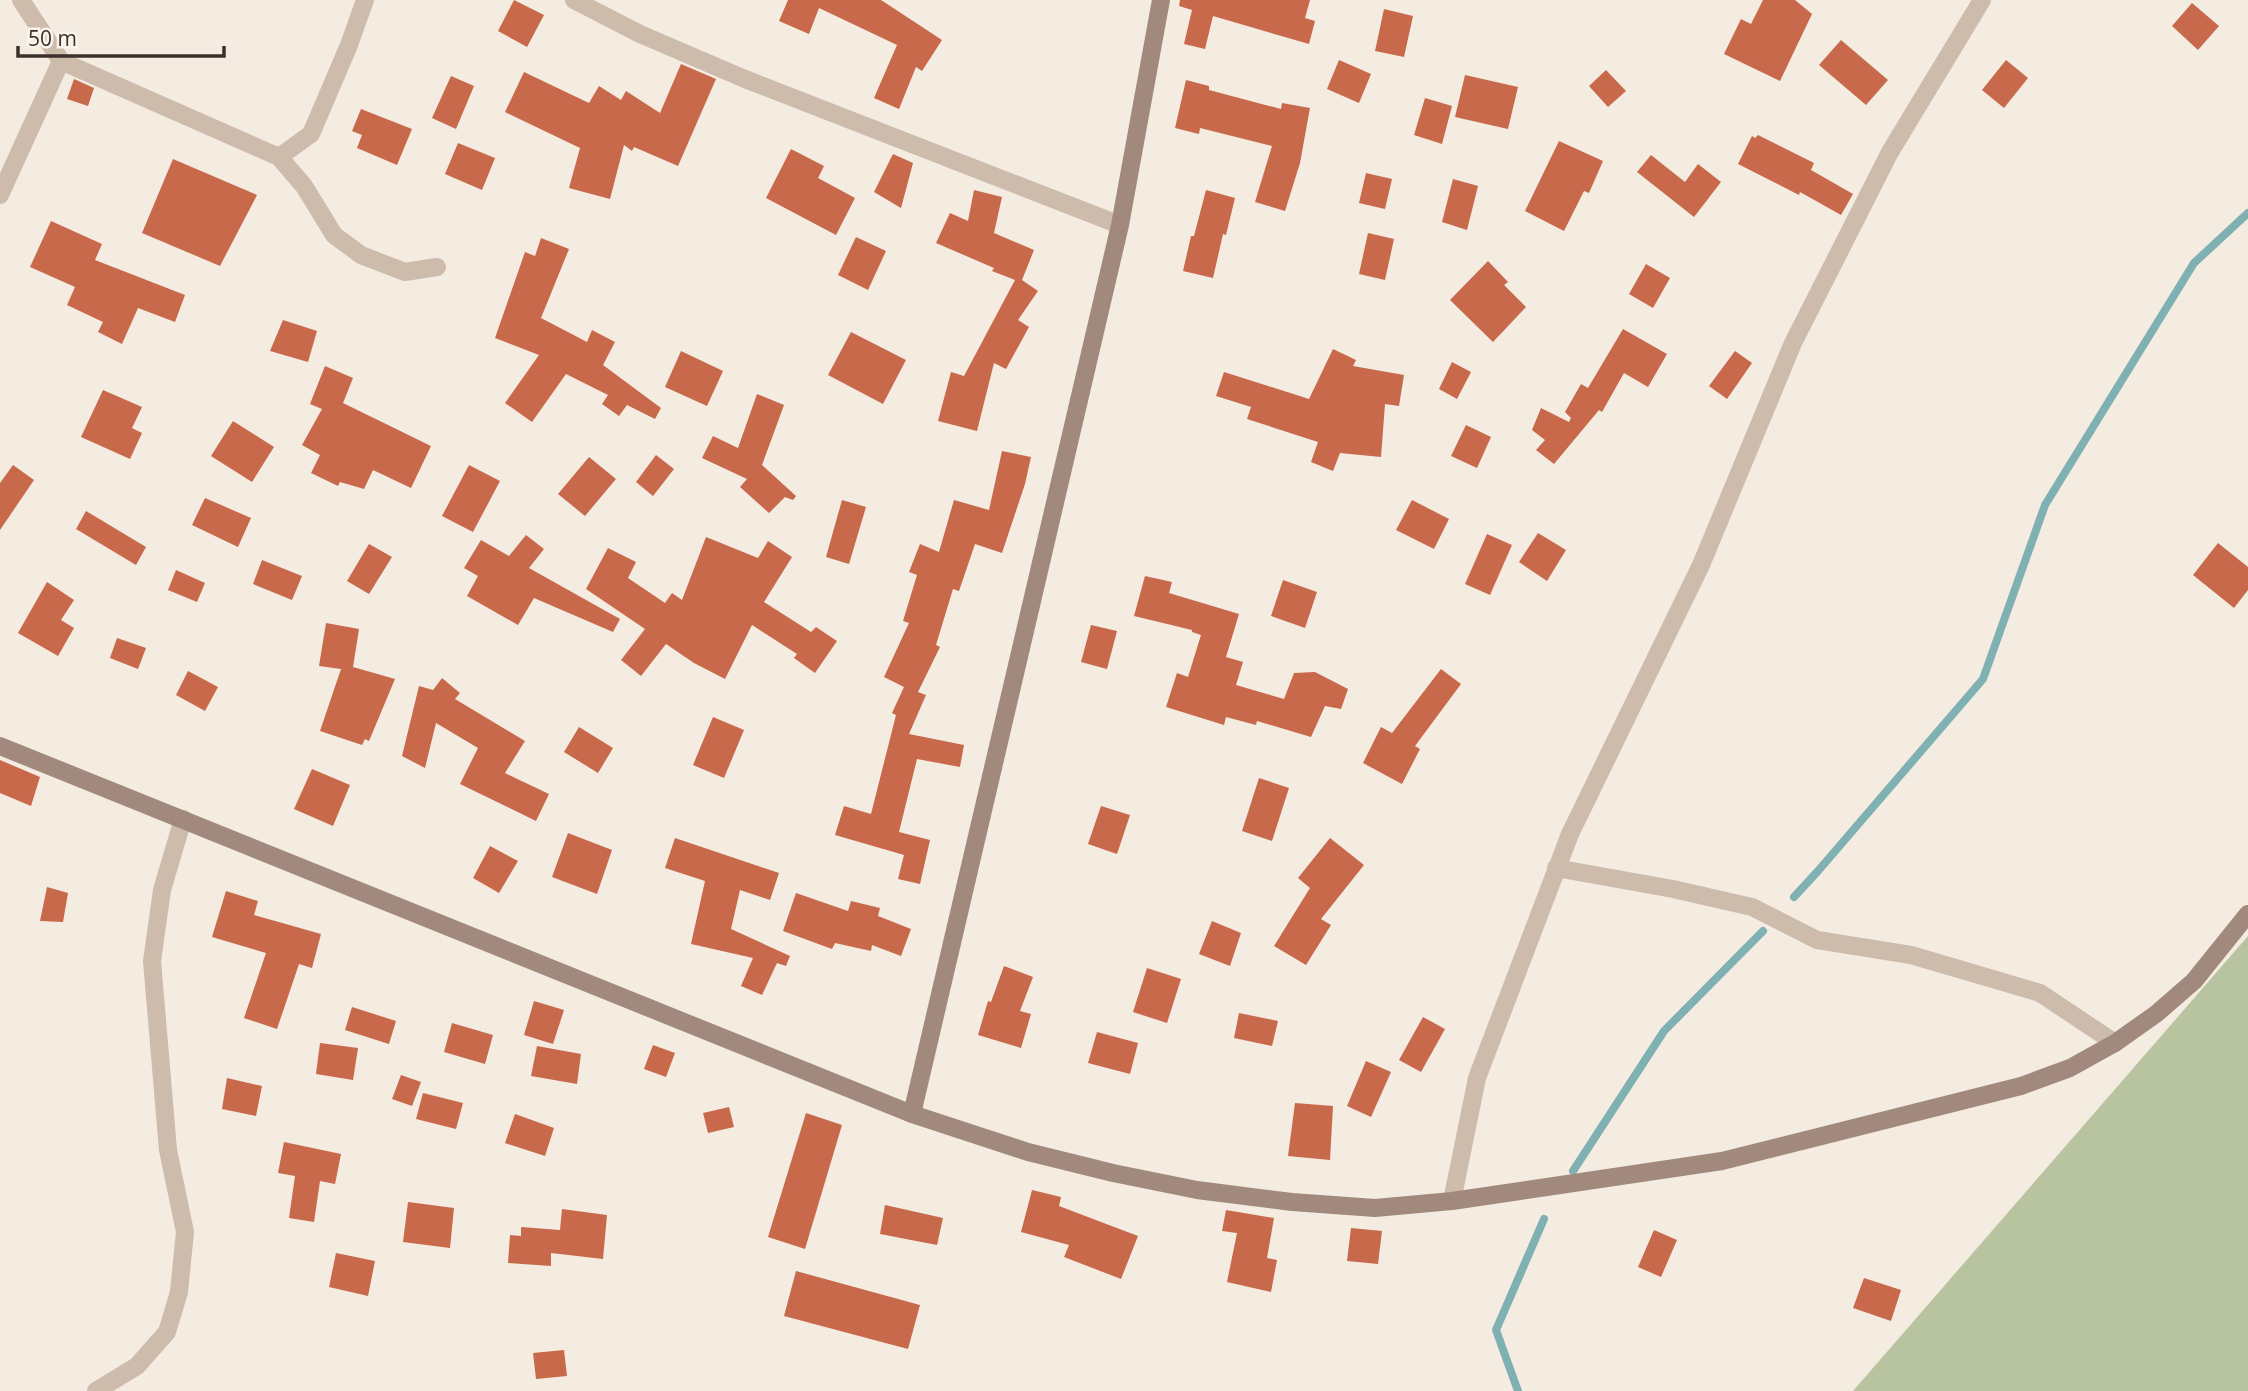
<svg xmlns="http://www.w3.org/2000/svg" width="2248" height="1391" viewBox="0 0 2248 1391" font-family="'Open Sans',sans-serif">
  <rect width="100%" height="100%" fill="#f4ebe1"/>
  <polygon fill="#b8c4a0" points="2248,936 2248,1391 1853,1391"/>
  <g fill="none" stroke-linecap="round" stroke-linejoin="round">
    <g stroke="#7fb0b2" stroke-width="8">
      <polyline points="1794,897 1818,871 1983,679 2045,505 2194,263 2248,213"/>
      <polyline points="1573,1171 1664,1031 1763,931"/>
      <polyline points="1518,1391 1496,1330 1544,1219"/>
    </g>
  </g>
  <g fill="#c8694b">
    <polygon points="514,0 544,15 527,47 498,31"/>
    <polygon points="788,0 881,0 942,40 922,71 916,67 899,109 874,98 897,45 819,8 809,34 779,21"/>
    <polygon points="1180,0 1310,0 1305,18 1315,21 1309,44 1213,16 1205,49 1184,44 1192,10 1179,6"/>
    <polygon points="1763,0 1795,0 1812,14 1780,81 1724,54 1741,19 1751,24"/>
    <polygon points="2192,3 2219,26 2198,50 2172,26"/>
    <polygon points="1384,9 1413,16 1404,57 1375,51"/>
    <polygon points="1841,40 1888,80 1866,105 1819,65"/>
    <polygon points="1339,60 1371,74 1359,103 1327,89"/>
    <polygon points="2006,60 2028,78 2004,108 1982,90"/>
    <polygon points="681,64 716,79 678,166 634,147 632,151 624,145 610,199 569,188 580,148 505,112 524,72 589,103 599,86 621,100 626,91 660,113"/>
    <polygon points="1606,70 1626,91 1608,107 1589,86"/>
    <polygon points="1465,75 1518,87 1508,129 1455,117"/>
    <polygon points="451,76 474,86 456,129 432,118"/>
    <polygon points="74,79 94,88 88,106 67,99"/>
    <polygon points="1186,80 1209,86 1209,90 1281,109 1282,103 1310,108 1300,163 1285,211 1255,202 1272,146 1200,128 1199,134 1175,128"/>
    <polygon points="1425,98 1452,106 1442,144 1414,135"/>
    <polygon points="361,109 412,129 397,165 357,148 362,135 352,131"/>
    <polygon points="1758,135 1814,163 1811,170 1853,194 1841,215 1800,192 1799,195 1738,164 1752,136 1755,138"/>
    <polygon points="1559,141 1603,161 1589,193 1584,191 1564,231 1525,211"/>
    <polygon points="458,143 495,158 482,190 445,174"/>
    <polygon points="791,149 824,166 818,178 855,198 836,235 766,198"/>
    <polygon points="893,154 913,163 901,208 874,192"/>
    <polygon points="1651,155 1685,182 1698,164 1721,182 1694,217 1637,172"/>
    <polygon points="173,159 257,195 220,266 142,233"/>
    <polygon points="1366,173 1392,179 1385,209 1359,203"/>
    <polygon points="1453,179 1478,186 1467,230 1442,222"/>
    <polygon points="974,190 1002,197 994,233 1034,250 1022,280 1038,291 1018,320 1029,327 1006,369 994,363 977,431 938,421 951,372 964,376 1015,280 992,271 994,268 936,243 950,213 968,221"/>
    <polygon points="1206,190 1235,198 1226,235 1223,234 1213,278 1183,271 1191,236 1194,236"/>
    <polygon points="51,221 102,244 95,260 185,295 175,322 138,308 122,344 98,332 103,322 67,305 75,287 30,267"/>
    <polygon points="1368,233 1394,239 1385,280 1359,274"/>
    <polygon points="856,237 886,251 868,290 838,275"/>
    <polygon points="541,238 569,249 541,318 587,342 592,330 615,342 603,365 661,408 655,419 627,405 619,416 602,404 608,395 566,374 532,422 505,403 539,355 495,338 525,252 535,256"/>
    <polygon points="1488,261 1508,282 1504,285 1526,307 1493,342 1450,300"/>
    <polygon points="1646,264 1670,278 1653,308 1629,294"/>
    <polygon points="283,320 317,331 308,362 270,351"/>
    <polygon points="1623,329 1667,354 1648,387 1624,373 1602,412 1599,410 1554,464 1536,450 1545,440 1532,430 1541,408 1569,422 1571,418 1565,412 1581,384 1588,388"/>
    <polygon points="851,332 906,360 883,404 828,375"/>
    <polygon points="1333,349 1356,360 1353,366 1404,375 1399,406 1385,404 1381,457 1340,453 1333,471 1311,462 1318,442 1247,419 1251,407 1216,396 1224,372 1309,399"/>
    <polygon points="681,351 723,371 707,406 665,387"/>
    <polygon points="1735,351 1752,363 1727,399 1709,386"/>
    <polygon points="1452,362 1471,372 1457,399 1439,389"/>
    <polygon points="325,366 353,378 343,403 431,446 411,488 373,470 364,489 340,482 338,486 311,473 320,455 302,445 322,409 310,404"/>
    <polygon points="103,390 142,407 132,428 142,433 130,459 81,437"/>
    <polygon points="757,394 784,405 762,465 796,496 793,500 785,497 769,513 740,487 747,479 702,458 713,436 738,448"/>
    <polygon points="233,421 274,447 252,482 211,456"/>
    <polygon points="1466,425 1491,437 1477,468 1451,456"/>
    <polygon points="1002,451 1031,457 1025,484 1002,553 975,544 959,591 953,589 936,645 940,647 918,692 926,695 909,734 964,745 960,767 917,759 899,832 930,840 920,884 898,879 904,855 835,835 844,806 871,814 896,715 892,713 904,687 884,677 909,623 903,621 917,575 909,572 920,544 939,552 954,500 989,510"/>
    <polygon points="656,455 674,469 653,496 636,482"/>
    <polygon points="589,457 616,479 585,516 558,494"/>
    <polygon points="13,465 34,480 0,530 0,483"/>
    <polygon points="469,465 500,481 473,532 442,516"/>
    <polygon points="205,498 251,518 238,547 192,525"/>
    <polygon points="842,500 866,507 849,564 826,557"/>
    <polygon points="1412,500 1449,519 1434,549 1396,530"/>
    <polygon points="86,511 146,547 136,565 76,529"/>
    <polygon points="1538,533 1566,550 1547,581 1519,562"/>
    <polygon points="1487,534 1512,545 1490,595 1465,584"/>
    <polygon points="526,535 544,549 529,568 620,619 613,632 534,598 518,625 467,596 478,576 464,568 481,540 509,556"/>
    <polygon points="706,537 758,558 768,541 792,557 764,602 811,632 816,627 837,641 815,673 794,658 797,654 752,625 725,679 694,663 666,644 641,676 621,660 645,629 586,589 608,548 636,562 628,578 665,603 672,593 682,600"/>
    <polygon points="2218,543 2248,567 2248,590 2234,608 2193,575"/>
    <polygon points="369,544 392,557 369,594 347,581"/>
    <polygon points="262,560 302,576 292,600 253,584"/>
    <polygon points="176,570 205,583 197,602 168,590"/>
    <polygon points="1145,576 1172,582 1169,593 1239,614 1226,657 1243,662 1236,685 1284,699 1294,673 1315,672 1348,689 1341,709 1325,706 1311,737 1257,721 1256,725 1226,717 1224,725 1166,707 1177,673 1188,677 1201,635 1192,632 1192,630 1134,616"/>
    <polygon points="1283,580 1317,592 1305,628 1271,616"/>
    <polygon points="47,582 74,600 61,620 74,628 58,656 18,633"/>
    <polygon points="326,623 359,629 353,667 395,679 369,741 365,739 362,745 320,731 341,669 319,666"/>
    <polygon points="1091,625 1117,631 1107,669 1081,662"/>
    <polygon points="117,638 146,648 138,669 110,658"/>
    <polygon points="1441,669 1461,684 1415,746 1420,749 1402,784 1363,763 1381,727 1392,733"/>
    <polygon points="188,671 218,687 205,711 176,695"/>
    <polygon points="442,678 460,693 455,699 525,741 505,773 549,794 536,821 460,784 478,748 436,723 425,768 402,756 419,686 433,690"/>
    <polygon points="713,717 744,730 724,778 693,765"/>
    <polygon points="579,727 613,748 598,773 564,752"/>
    <polygon points="0,760 40,777 31,806 0,793"/>
    <polygon points="312,769 350,785 333,826 294,809"/>
    <polygon points="1259,778 1289,788 1272,841 1242,831"/>
    <polygon points="1101,806 1130,815 1117,854 1088,844"/>
    <polygon points="568,833 612,850 597,894 552,877"/>
    <polygon points="675,838 779,873 770,900 740,890 731,929 790,956 786,966 777,963 762,995 741,986 753,958 691,944 705,881 665,868"/>
    <polygon points="1330,838 1364,865 1321,919 1331,925 1306,965 1274,946 1310,888 1298,878"/>
    <polygon points="490,846 518,861 499,893 473,878"/>
    <polygon points="47,887 68,893 63,922 40,921"/>
    <polygon points="226,891 258,901 254,915 321,934 312,968 299,964 277,1029 244,1018 266,953 212,937"/>
    <polygon points="796,893 848,911 851,901 880,908 878,916 911,929 901,956 872,945 871,951 835,943 832,949 783,931"/>
    <polygon points="1212,921 1241,933 1230,966 1199,954"/>
    <polygon points="1004,966 1033,977 1020,1011 1031,1014 1021,1048 978,1035 988,1001 991,1002"/>
    <polygon points="1147,968 1181,979 1167,1023 1133,1012"/>
    <polygon points="534,1001 564,1010 553,1044 524,1035"/>
    <polygon points="352,1007 396,1021 389,1044 345,1030"/>
    <polygon points="1239,1013 1278,1021 1272,1046 1234,1038"/>
    <polygon points="1423,1017 1445,1029 1421,1072 1399,1060"/>
    <polygon points="452,1023 493,1035 485,1064 444,1052"/>
    <polygon points="1097,1032 1138,1043 1130,1074 1088,1063"/>
    <polygon points="320,1043 358,1048 353,1080 316,1074"/>
    <polygon points="653,1045 675,1053 666,1077 644,1069"/>
    <polygon points="537,1046 581,1054 577,1084 531,1076"/>
    <polygon points="1366,1061 1391,1072 1371,1117 1347,1106"/>
    <polygon points="401,1075 421,1082 412,1106 392,1099"/>
    <polygon points="227,1078 262,1086 256,1116 222,1109"/>
    <polygon points="423,1093 463,1103 456,1129 416,1119"/>
    <polygon points="1295,1103 1333,1106 1330,1160 1288,1156"/>
    <polygon points="729,1107 734,1127 708,1133 703,1113"/>
    <polygon points="806,1113 842,1125 805,1249 768,1237"/>
    <polygon points="515,1114 554,1128 545,1156 505,1143"/>
    <polygon points="284,1142 341,1154 335,1184 320,1181 314,1222 289,1218 295,1176 278,1173"/>
    <polygon points="1032,1190 1061,1197 1059,1206 1138,1236 1121,1279 1064,1257 1069,1245 1021,1232"/>
    <polygon points="408,1202 454,1208 450,1248 403,1242"/>
    <polygon points="885,1205 943,1218 937,1245 880,1234"/>
    <polygon points="562,1209 607,1215 603,1259 551,1253 551,1266 508,1263 510,1235 521,1236 521,1227 560,1230"/>
    <polygon points="1226,1210 1274,1218 1267,1258 1277,1260 1271,1292 1227,1282 1237,1233 1222,1231"/>
    <polygon points="1351,1228 1382,1231 1378,1264 1347,1261"/>
    <polygon points="1654,1230 1677,1240 1661,1277 1638,1267"/>
    <polygon points="336,1253 375,1261 368,1296 329,1287"/>
    <polygon points="796,1271 920,1305 908,1349 784,1316"/>
    <polygon points="1864,1278 1901,1290 1891,1321 1853,1308"/>
    <polygon points="564,1350 567,1376 536,1379 533,1353"/>
  </g>
  <g fill="none" stroke-linecap="round" stroke-linejoin="round">
    <g stroke="#cdbbac" stroke-width="18">
      <polyline points="21,0 61,61"/>
      <polyline points="574,0 640,34 745,79 1120,225"/>
      <polyline points="279,157 304,186 334,235 361,255 405,272 437,267"/>
      <polyline points="0,195 61,61 279,157 311,134 349,45 365,0"/>
      <polyline points="1556,868 1673,889 1752,907 1817,940 1911,955 2040,993 2115,1043"/>
      <polyline points="1452,1201 1477,1078 1570,834 1701,565 1793,343 1890,152 1982,0"/>
      <polyline points="96,1391 137,1366 167,1332 179,1292 185,1232 168,1150 152,961 162,890 183,819"/>
    </g>
    <g stroke="#a18a7d" stroke-width="18">
      <polyline points="0,746 912,1114 1028,1152 1113,1173 1197,1190 1292,1202 1375,1208 1452,1201 1722,1161 2021,1086 2070,1068 2115,1043 2156,1014 2194,981 2248,914"/>
      <polyline points="912,1114 1120,225 1161,0"/>
    </g>
  </g>
  <path d="M18 46v10h206v-10" fill="none" stroke="#3b302b" stroke-width="3.5"/>
  <text x="28" y="46" font-size="21" fill="#3b302b" stroke="#fbf5ee" stroke-width="5" paint-order="stroke">50 m</text>
</svg>
